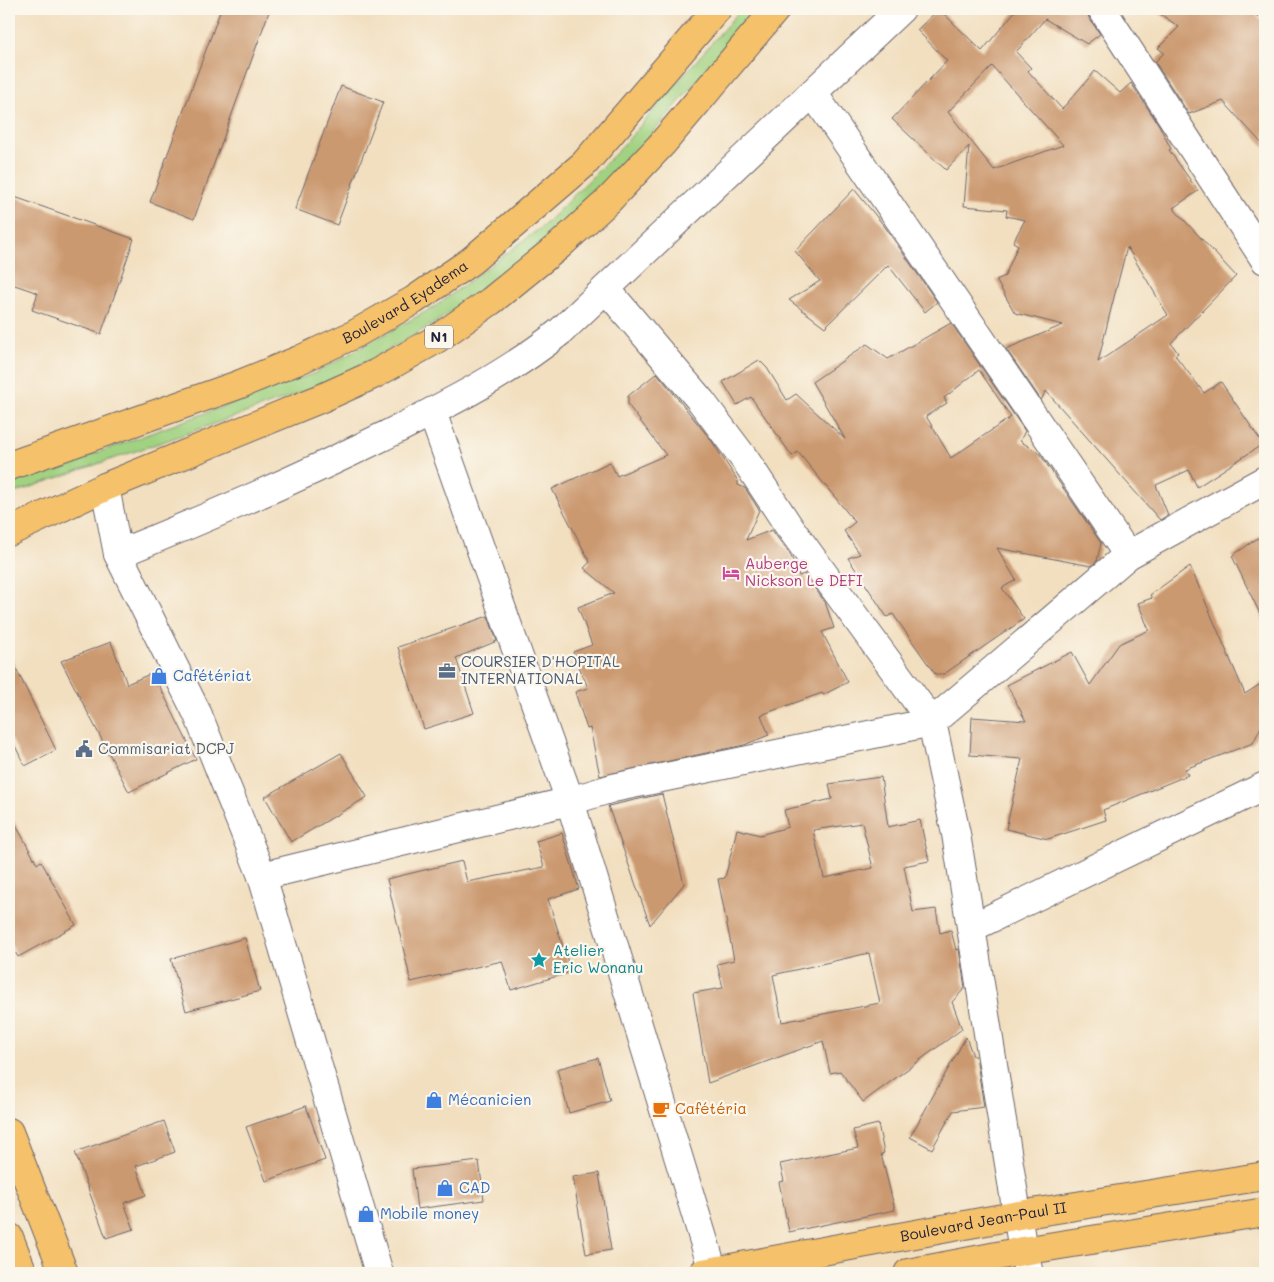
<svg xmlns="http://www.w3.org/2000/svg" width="1274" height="1282" viewBox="0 0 1274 1282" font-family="Mali,sans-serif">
  <rect width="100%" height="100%" fill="#fbf7ec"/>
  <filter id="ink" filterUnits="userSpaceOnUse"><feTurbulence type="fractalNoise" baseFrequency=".02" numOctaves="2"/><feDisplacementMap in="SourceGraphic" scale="10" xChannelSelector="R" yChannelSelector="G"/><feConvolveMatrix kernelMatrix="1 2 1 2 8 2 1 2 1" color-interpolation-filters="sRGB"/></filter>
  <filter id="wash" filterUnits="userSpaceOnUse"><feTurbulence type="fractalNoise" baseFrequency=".0096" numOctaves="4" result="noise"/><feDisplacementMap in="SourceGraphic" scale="20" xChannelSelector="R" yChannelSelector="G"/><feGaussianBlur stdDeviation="1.12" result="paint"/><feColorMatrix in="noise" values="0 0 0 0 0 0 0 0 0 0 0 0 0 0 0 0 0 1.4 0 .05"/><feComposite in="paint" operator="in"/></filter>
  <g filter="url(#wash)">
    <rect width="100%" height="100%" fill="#f2dfc0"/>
    <path fill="#a1d281" stroke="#627a5e" d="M741,9H757C714,59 673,111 629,160C550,249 445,325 336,377C300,394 263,407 225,420C153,446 80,469 9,495V485L315,373L436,306L543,226L621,148Z"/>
    <g id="blocks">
      <g fill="#cb9970" fill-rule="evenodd">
        <polygon points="221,9 270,9 194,219 150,202"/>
        <path d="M939,9L982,51L1017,9H1087L1089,18L1100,34L1087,44L1045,19L1016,52L1031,68L1028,71L1062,109L1095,71L1120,93L1131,83L1159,125L1171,149L1169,150L1198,191L1173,208L1236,276L1171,343L1178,353L1175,355L1204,393L1221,382L1263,444L1197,487L1189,470L1156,485L1168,515L1160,520L1046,391L1041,400L1006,349L1063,325L1015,313L996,280L1005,276L1018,245L1013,242L1025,220L1006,216L1007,210L964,206L969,146L946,170L892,119L947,61L917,30ZM992,66L1025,103L1063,145L994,170L948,112ZM1127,247L1168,315L1098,362L1111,309Z"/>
        <polygon points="1153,9 1250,9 1265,24 1265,147 1223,101 1189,114 1155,62 1164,53 1158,48 1179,27"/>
        <polygon points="341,86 383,102 337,225 295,209"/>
        <polygon points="854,189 885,227 937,302 925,312 888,265 825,327 789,300 820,281 795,251"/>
        <polygon points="9,195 134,239 101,334 32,310 38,293 9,283"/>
        <path d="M951,323L1025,431L1020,441L1039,453L1101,543L1097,561L1091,566L997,548L1016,580L1002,588L1024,619L944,674H935L893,614L887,617L848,558L860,554L844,531L855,522L798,452L792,456L751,397L737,405L723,382L759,360L767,368L787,400L796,394L845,439L812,382L867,344L888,359ZM979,370L1011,417L951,458L926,416L947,403L944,398Z"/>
        <polygon points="657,373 711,440 738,481 738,485 745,488 759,510 746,540 772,530 791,556 799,576 804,574 825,602 834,628 822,632 848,682 823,695 822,693 761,715 769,735 744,745 600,776 590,728 587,729 575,692 588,688 573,652 592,645 578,607 614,593 584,568 590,562 552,489 610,462 617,476 666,455 628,405 628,396"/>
        <polygon points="1265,533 1265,624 1232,556"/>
        <polygon points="1190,566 1245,694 1265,681 1265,719 1253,743 1185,769 1188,775 1103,810 1106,820 1048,839 1006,829 1022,759 970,755 972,717 1026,721 1007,685 1072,652 1090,685 1119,644 1149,630 1138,603 1152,598 1150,595"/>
        <polygon points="488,616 497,641 456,658 474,713 424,729 398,647"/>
        <polygon points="111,642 127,684 150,674 156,686 159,685 196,759 129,792 61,661"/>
        <polygon points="9,654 56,750 25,766 9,734"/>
        <polygon points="341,753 367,797 291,842 265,797"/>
        <path d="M881,777L888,827L920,820L929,861L904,866L913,912L936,909L940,933L951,930L956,950L959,949L965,988L952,1002L962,1029L863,1102L840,1071L830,1073L823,1041L708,1083L693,993L723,988L717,964L734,960L718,879L725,878L737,829L760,835L788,827L784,810L832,799L829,784ZM862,823L873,868L824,878L813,830ZM869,953L880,1003L782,1022L773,975Z"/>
        <polygon points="662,794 684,884 650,925 608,806"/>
        <polygon points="9,812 37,864 41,861 76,925 18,957 9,941"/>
        <polygon points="562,833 579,889 548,899 571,972 511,990 502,961 411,982 387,879 462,861 467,882 544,867 536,841"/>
        <polygon points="245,938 260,991 186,1011 171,959"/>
        <polygon points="966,1037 973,1056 976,1056 984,1107 953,1111 932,1149 910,1137"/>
        <polygon points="598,1058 610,1101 569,1113 557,1069"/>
        <polygon points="306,1106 325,1160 266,1181 246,1127"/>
        <polygon points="164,1121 175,1152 136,1166 146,1195 124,1203 134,1229 106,1238 75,1152"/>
        <polygon points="878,1124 884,1153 881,1154 895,1210 789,1232 779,1182 784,1181 780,1164 858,1148 853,1130"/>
        <polygon points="479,1161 484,1200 417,1209 412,1169"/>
        <polygon points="599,1173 611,1250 586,1254 573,1177"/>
      </g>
    </g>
  </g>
  <g filter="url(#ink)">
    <use href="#blocks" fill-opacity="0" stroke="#6b646a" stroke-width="1"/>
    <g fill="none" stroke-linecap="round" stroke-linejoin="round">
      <g stroke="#6b646a" stroke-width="30">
        <g id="minor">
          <polyline points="1102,9 1265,260"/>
          <polyline points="813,93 1128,555"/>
          <polyline points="606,289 701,401 746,461 788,525 932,722 956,834 1023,1251 1029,1273"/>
          <polyline points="432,412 570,801 713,1271"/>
          <polyline points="105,487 118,554 198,715 262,876 379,1273"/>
          <path d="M118,554C207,518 295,480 382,437C444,406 507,375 561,331L901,9"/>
          <polyline points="262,876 570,801 613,788 932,722 1128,555 1265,480"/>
          <polyline points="971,928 1265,786"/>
        </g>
      </g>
      <g stroke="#6b646a" stroke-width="30">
        <g id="major">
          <polyline points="9,1132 64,1273"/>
          <polyline points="9,1237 23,1273"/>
          <path id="s1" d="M703,1273L1019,1215L1265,1176"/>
          <polyline points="908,1273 1023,1251 1265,1212"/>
        </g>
      </g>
      <g stroke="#6b646a" stroke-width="30">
        <g id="highway">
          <path id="s2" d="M9,466L238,385L299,360L355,334L414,300L471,261L584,164L717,9"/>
          <polyline points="9,532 105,487 322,398 375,374 435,340 491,301 560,245 609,200 662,144 776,9"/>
        </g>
      </g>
      <use href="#minor" stroke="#fff" stroke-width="28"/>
      <use href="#major" stroke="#f5c16b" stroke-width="28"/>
      <use href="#highway" stroke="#f5c16b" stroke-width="28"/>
    </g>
  </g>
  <defs>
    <g id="hotel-bare" transform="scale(1.35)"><path d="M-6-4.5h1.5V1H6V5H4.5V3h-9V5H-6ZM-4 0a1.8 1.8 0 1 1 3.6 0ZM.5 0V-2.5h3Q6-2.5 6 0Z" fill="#d1479c" stroke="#fbf7ec" stroke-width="2.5" paint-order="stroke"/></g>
    <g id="office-bare" transform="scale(1.35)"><path d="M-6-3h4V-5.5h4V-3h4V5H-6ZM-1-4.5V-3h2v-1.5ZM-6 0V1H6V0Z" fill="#5c6f8a" stroke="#fbf7ec" stroke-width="2.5" paint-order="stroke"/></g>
    <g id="shop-bare" transform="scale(1.35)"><path d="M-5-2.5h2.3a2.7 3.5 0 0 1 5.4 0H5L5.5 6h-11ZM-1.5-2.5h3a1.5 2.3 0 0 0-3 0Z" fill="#3f7fe0" stroke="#fbf7ec" stroke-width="2.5" paint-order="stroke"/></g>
    <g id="civic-bare" transform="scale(1.35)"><path d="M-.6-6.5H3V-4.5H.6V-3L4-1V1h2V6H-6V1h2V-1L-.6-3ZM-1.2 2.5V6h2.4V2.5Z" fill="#5c6f8a" stroke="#fbf7ec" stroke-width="2.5" paint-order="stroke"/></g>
    <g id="sight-bare" transform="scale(1.35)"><path d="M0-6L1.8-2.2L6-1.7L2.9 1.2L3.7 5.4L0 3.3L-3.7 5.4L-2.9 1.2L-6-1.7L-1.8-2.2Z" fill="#0f9aa8" stroke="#fbf7ec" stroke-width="2.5" paint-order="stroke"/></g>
    <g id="cafe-bare" transform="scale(1.35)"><path d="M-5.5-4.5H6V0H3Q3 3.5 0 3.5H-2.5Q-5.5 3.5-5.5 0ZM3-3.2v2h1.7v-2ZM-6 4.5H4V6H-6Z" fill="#e8710a" stroke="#fbf7ec" stroke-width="2.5" paint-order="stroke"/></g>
  </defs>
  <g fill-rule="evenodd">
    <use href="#hotel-bare" x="731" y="573"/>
    <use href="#office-bare" x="447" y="671"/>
    <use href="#shop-bare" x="159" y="676"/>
    <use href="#civic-bare" x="84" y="749"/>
    <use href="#sight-bare" x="539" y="960"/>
    <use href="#shop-bare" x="434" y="1100"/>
    <use href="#cafe-bare" x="661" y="1109"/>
    <use href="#shop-bare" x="445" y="1188"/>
    <use href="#shop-bare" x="366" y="1214"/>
  </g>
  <g text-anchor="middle" stroke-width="4.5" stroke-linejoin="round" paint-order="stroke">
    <rect fill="#fbf7ec" stroke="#636270" stroke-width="1" x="425" y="325.5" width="28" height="23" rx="4"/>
    <g font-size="14" font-weight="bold" fill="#22223b">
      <text x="439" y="342">N1</text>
    </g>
    <g font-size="15" fill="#22223b" stroke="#fbf7ec">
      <text dy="5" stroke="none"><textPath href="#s2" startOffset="430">Boulevard Eyadema</textPath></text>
      <text dy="5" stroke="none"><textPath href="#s1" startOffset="285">Boulevard Jean-Paul II</textPath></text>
    </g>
    <g font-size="15" fill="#b23c85" stroke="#fbf7ec" text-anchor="start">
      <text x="745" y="569">Auberge<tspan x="745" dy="17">Nickson Le DEFI</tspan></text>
    </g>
    <g font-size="15" fill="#4e5e75" stroke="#fbf7ec" text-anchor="start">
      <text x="461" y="667">COURSIER D'HOPITAL<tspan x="461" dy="17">INTERNATIONAL</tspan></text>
      <text x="98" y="754">Commisariat DCPJ</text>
    </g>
    <g font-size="15" fill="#366cbe" stroke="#fbf7ec" text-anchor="start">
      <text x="173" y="681">Cafétériat</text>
      <text x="448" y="1105">Mécanicien</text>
      <text x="459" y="1193">CAD</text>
      <text x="380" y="1219">Mobile money</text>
    </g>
    <g font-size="15" fill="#0d838f" stroke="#fbf7ec" text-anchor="start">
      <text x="553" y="956">Atelier<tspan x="553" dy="17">Eric Wonanu</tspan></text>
    </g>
    <g font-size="15" fill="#c56008" stroke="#fbf7ec" text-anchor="start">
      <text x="675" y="1114">Cafétéria</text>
    </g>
  </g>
  <rect width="1274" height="1282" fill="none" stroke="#fbf7ec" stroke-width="30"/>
</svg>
